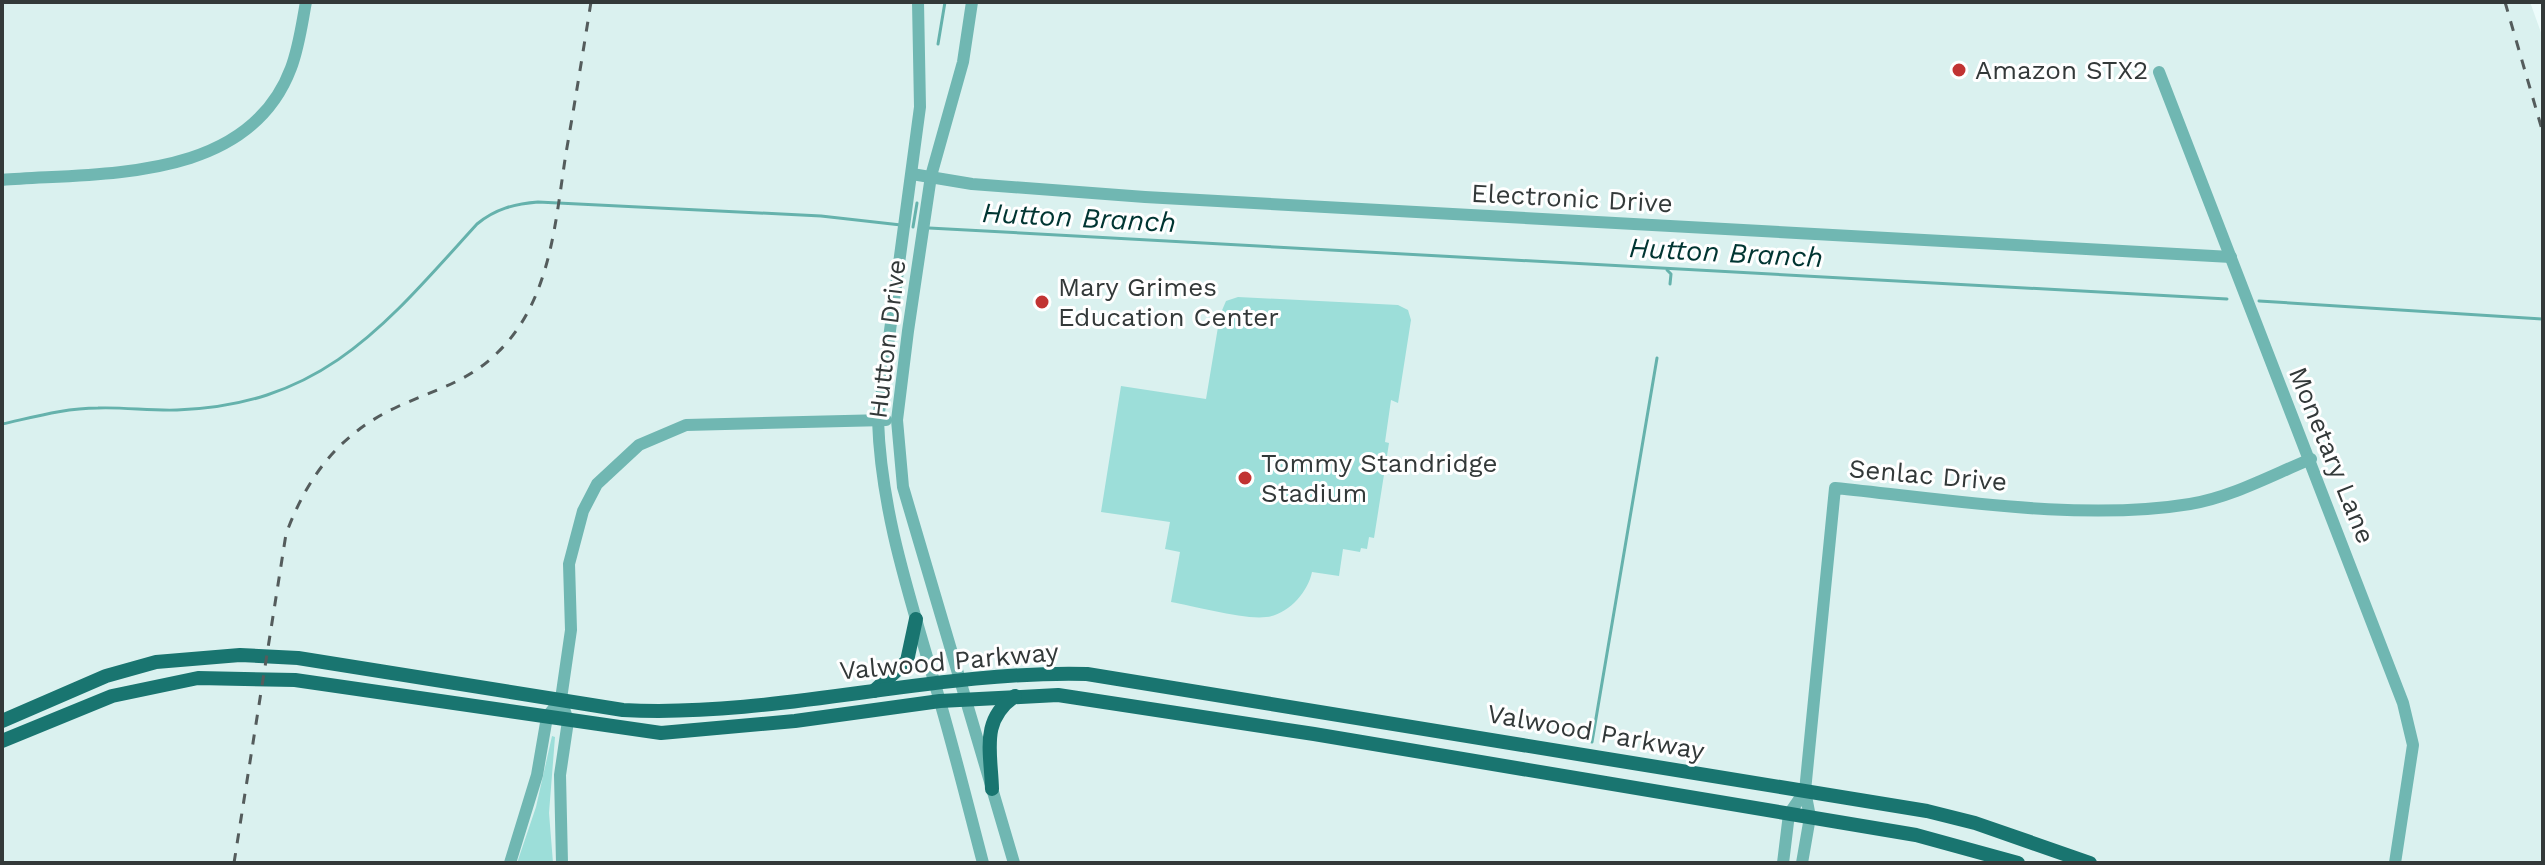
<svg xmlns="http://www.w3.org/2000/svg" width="2545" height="865" viewBox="0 0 2545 865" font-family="'Work Sans',sans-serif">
  <rect width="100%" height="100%" fill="#edfcfb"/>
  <polygon fill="#daf1ef" points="2,2 2530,2 2543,38 2543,863 2,863"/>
  <g fill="#9cded9">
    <path d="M1238,297L1398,305L1408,310L1411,320L1398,403L1391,400L1385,442L1389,443L1374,538L1369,537L1367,549L1361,548L1360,552L1343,549L1339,576L1312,572C1308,592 1288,615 1266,617C1245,620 1194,606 1171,602L1180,552L1165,549L1170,522L1101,512L1121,386L1206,399L1220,315L1226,301Z"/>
    <polygon points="552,736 555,737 549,813 553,863 517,863 536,807"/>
  </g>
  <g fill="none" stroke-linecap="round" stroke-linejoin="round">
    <g stroke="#65b2ac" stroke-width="3">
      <polyline points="938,44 945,2"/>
      <polyline points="913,227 917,203"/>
      <polyline points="929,228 2227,299"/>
      <polyline points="1667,270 1671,274 1670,284"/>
      <polyline points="2259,301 2543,319"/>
      <path d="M2,424C34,417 65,408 98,408C124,407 151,411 177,410C324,405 386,324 477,224C495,209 514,204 538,202L821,216L901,225"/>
      <polyline points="1592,742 1657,358"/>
    </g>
    <g stroke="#70b7b2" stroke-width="12">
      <path d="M918,2L920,107L878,420C881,511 909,594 934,681C952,741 967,802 983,863"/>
      <polyline points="972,2 963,62 931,176 908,331 897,420 903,487 1014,863"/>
      <polyline points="2159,72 2403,703 2413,745 2395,863"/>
      <polyline points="912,174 972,184 1145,197 2231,257"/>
      <path d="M2,180C102,172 248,183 291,68C299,47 302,23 306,2"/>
      <polyline points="510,863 537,775 547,717 561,699"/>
      <polyline points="562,863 560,775 568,721 561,699 571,630 569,564 583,511 597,484 639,445 686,425 886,420"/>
      <polyline points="1783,863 1789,814 1805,791"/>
      <path d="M1802,863L1810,817L1805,791L1835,488C1945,499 2081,522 2190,504C2232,497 2272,475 2311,459"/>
    </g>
    <g stroke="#197570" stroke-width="14">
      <polyline points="874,691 907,661 916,619"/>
      <path d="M2,721L106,676L156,662L240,655L298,658L623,710C779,718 932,670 1087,674L1927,811L1975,823L2090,863"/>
      <polyline points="2,741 112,696 198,678 295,680 661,733 795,721 940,701 1058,695 1314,734 1916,835 2018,863"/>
      <path d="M992,789C991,752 980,720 1015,696"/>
    </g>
    <g stroke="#545c5c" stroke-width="3" stroke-dasharray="10 10" stroke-linecap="butt">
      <polyline points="2505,2 2543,133"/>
      <path d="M234,863L286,534C308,475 340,433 399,406C432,391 467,382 495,355C551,303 555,223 566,153C575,102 583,52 591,2"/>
    </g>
  </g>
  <g fill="#c13332" stroke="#fff" stroke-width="3">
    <circle cx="1959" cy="70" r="8"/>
    <circle cx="1042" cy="302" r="8"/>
    <circle cx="1245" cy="478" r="8"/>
  </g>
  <g text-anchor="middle" stroke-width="6" stroke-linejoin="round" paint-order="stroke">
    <g font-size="26" fill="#333939" stroke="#fff" text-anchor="start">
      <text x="1975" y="79">Amazon STX2</text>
      <text x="1058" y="296">Mary Grimes<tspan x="1058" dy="30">Education Center</tspan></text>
      <text x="1261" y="472">Tommy Standridge<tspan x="1261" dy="30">Stadium</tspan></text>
    </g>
    <g font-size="26" fill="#333939" stroke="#fff">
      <text transform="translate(1572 198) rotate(3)" y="9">Electronic Drive</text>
      <text transform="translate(887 339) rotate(-83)" y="9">Hutton Drive</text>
      <text transform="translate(2332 455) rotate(68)" y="9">Monetary Lane</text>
      <text transform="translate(1928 475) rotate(5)" y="9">Senlac Drive</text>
      <text transform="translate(949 661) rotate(-5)" y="9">Valwood Parkway</text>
      <text transform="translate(1596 732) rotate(10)" y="9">Valwood Parkway</text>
    </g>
    <g font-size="28" font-style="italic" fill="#003532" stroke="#fff">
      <text transform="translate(1079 217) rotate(3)" y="10">Hutton Branch</text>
      <text transform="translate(1726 252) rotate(3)" y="10">Hutton Branch</text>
    </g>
  </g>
  <rect width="2545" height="865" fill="none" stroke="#333939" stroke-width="8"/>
</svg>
